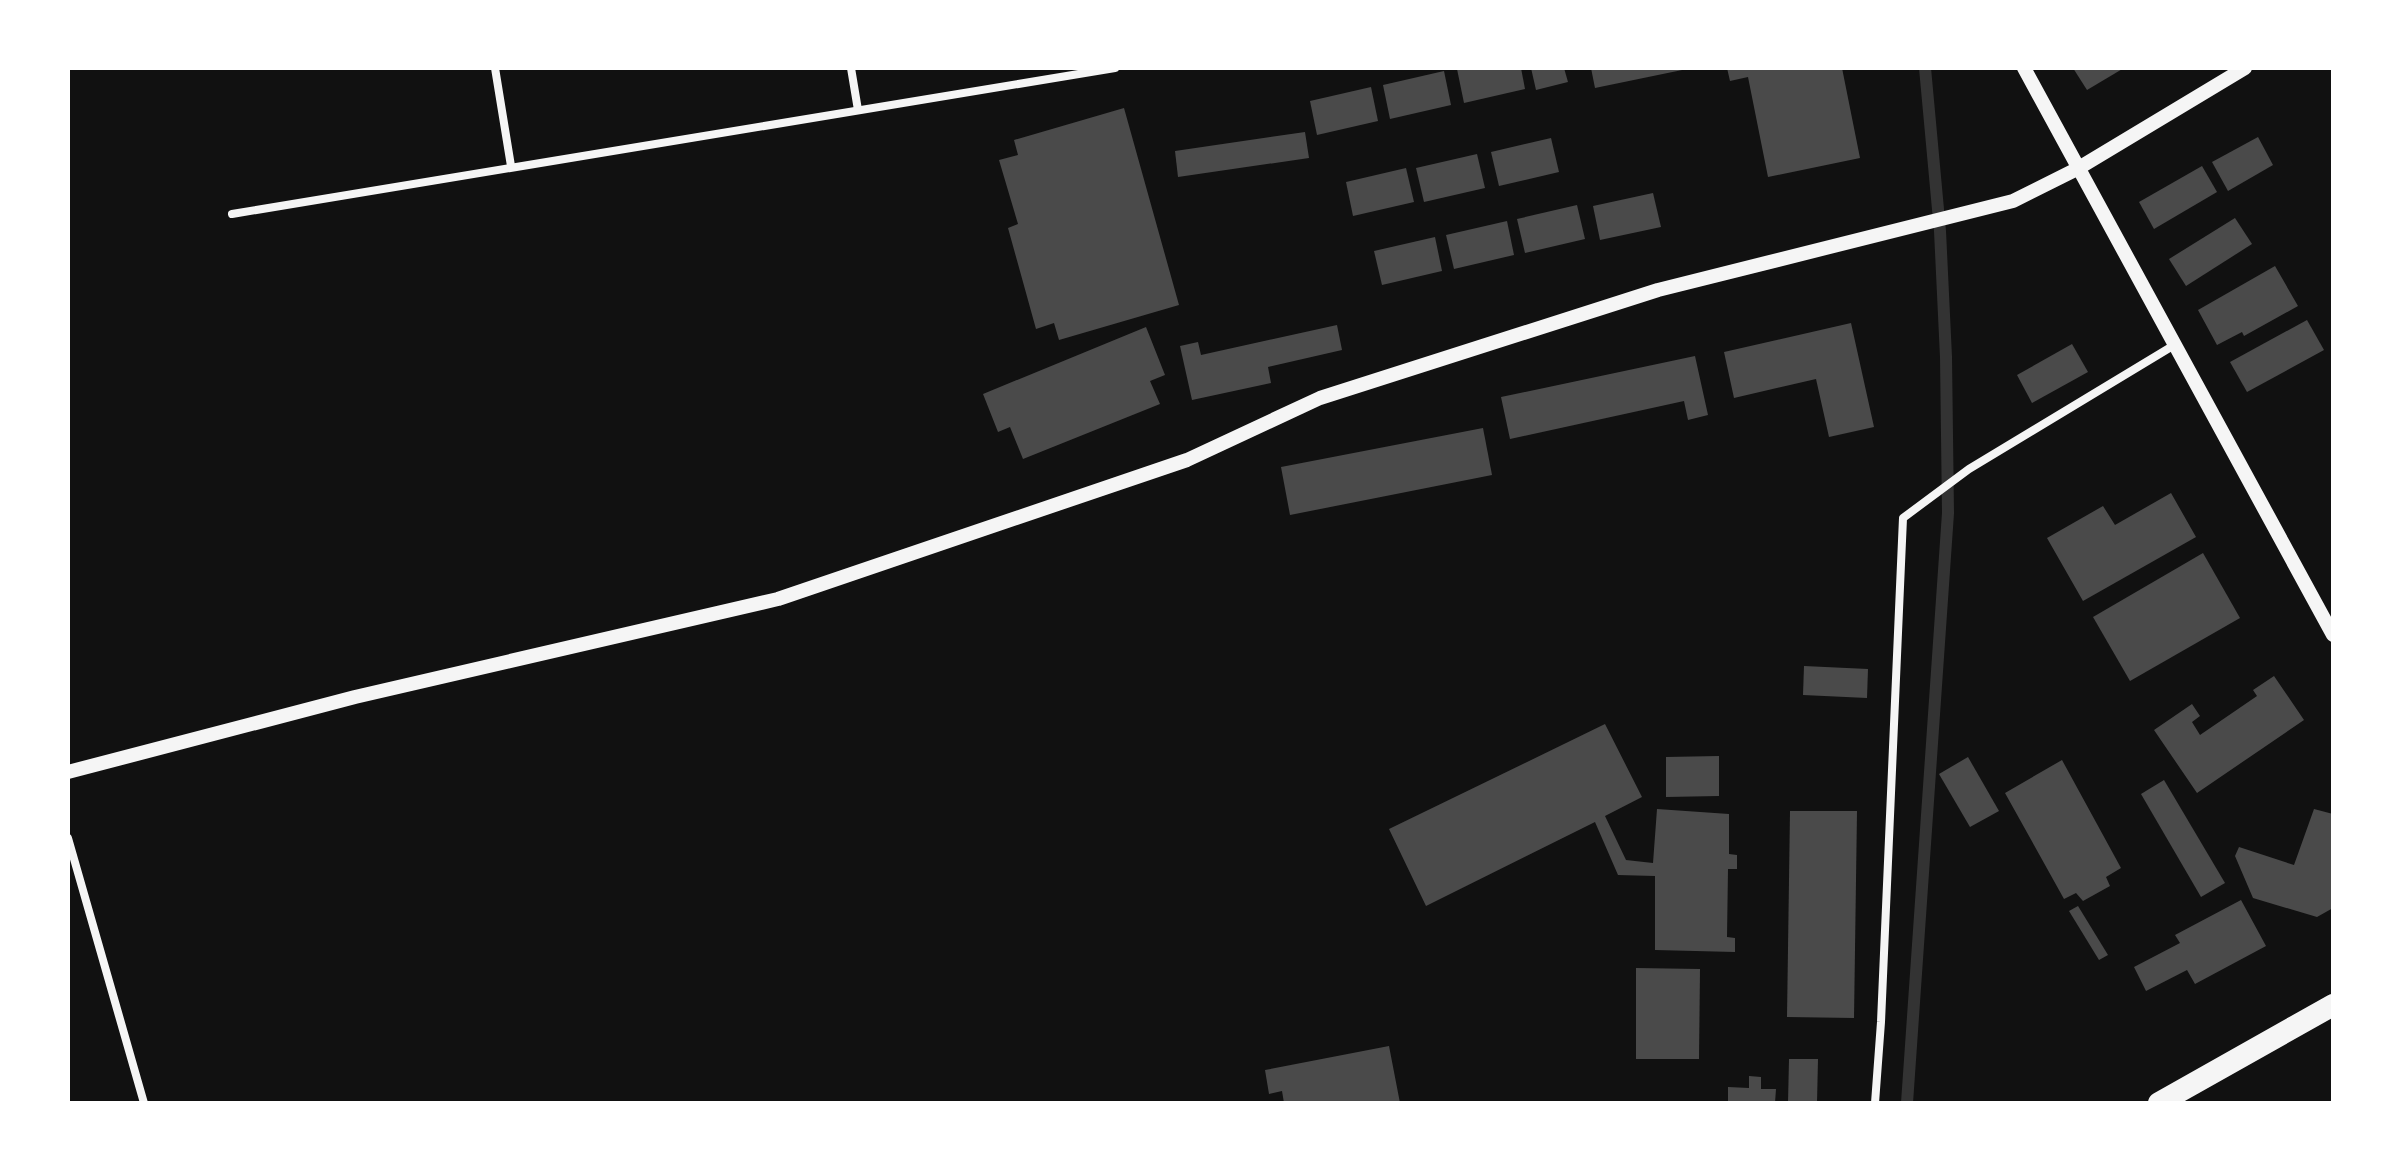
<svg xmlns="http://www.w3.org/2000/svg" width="2401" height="1171" viewBox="0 0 2401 1171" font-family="'Exo 2',sans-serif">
  <rect width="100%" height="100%" fill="#111"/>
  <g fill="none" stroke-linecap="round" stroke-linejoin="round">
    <polyline stroke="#333" stroke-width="12" points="1907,1103 1948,513 1946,357 1940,231 1925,68"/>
  </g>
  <g fill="#4a4a4a">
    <polygon points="1464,68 1521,68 1525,89 1464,103 1457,69"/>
    <polygon points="1531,68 1564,68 1568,82 1536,90"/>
    <polygon points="1591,68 1687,68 1687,69 1595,88"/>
    <polygon points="1727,68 1842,68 1860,158 1768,177 1748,77 1730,81"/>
    <polygon points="2073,68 2124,68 2087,90"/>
    <polygon points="1444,71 1451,105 1390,119 1383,85"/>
    <polygon points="1371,87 1378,121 1317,135 1310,101"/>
    <polygon points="1124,108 1179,305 1059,340 1054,323 1036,329 1008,228 1018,224 999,160 1018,155 1014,140"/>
    <polygon points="1305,132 1309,158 1178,177 1175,151"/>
    <polygon points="2258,137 2273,165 2228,191 2212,162"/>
    <polygon points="1551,138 1559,172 1499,186 1491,152"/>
    <polygon points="1477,154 1485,188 1424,202 1416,168"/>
    <polygon points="2202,166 2217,192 2154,229 2139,202"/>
    <polygon points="1406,168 1414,202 1353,216 1346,182"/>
    <polygon points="1653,193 1661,227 1600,240 1593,206"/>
    <polygon points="1577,205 1585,239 1525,253 1517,219"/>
    <polygon points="2235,218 2252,244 2186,286 2169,259"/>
    <polygon points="1507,221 1514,255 1454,269 1446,235"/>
    <polygon points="1435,237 1442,271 1382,285 1374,251"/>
    <polygon points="2275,266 2298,306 2244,336 2242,332 2217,345 2198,310"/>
    <polygon points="2307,320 2324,350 2247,392 2230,362"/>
    <polygon points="1851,323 1874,427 1829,437 1816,379 1734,398 1724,352"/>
    <polygon points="1337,325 1342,350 1268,367 1271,383 1192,400 1180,346 1198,342 1201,355"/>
    <polygon points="1146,327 1165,375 1150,381 1160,404 1023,459 1010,427 998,432 983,394"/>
    <polygon points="2072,344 2088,372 2032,403 2017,375"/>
    <polygon points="1695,356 1708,415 1688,420 1684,401 1510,439 1501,397"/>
    <polygon points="1483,428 1492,475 1290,515 1281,467"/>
    <polygon points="2171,493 2196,537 2083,601 2047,538 2103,506 2115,525"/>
    <polygon points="2203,553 2240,618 2130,681 2093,617"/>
    <polygon points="1804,666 1868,669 1867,698 1803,695"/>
    <polygon points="2274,676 2304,720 2197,793 2154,730 2192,704 2200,716 2192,722 2200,735 2257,696 2253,690"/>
    <polygon points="1605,724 1642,797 1605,816 1626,860 1653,863 1657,809 1729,814 1729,854 1737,855 1737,869 1728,869 1727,937 1735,938 1735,952 1655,950 1655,876 1618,875 1595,822 1426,906 1389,829"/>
    <polygon points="1719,756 1719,796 1666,797 1666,757"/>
    <polygon points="1968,757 1999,811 1970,827 1939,774"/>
    <polygon points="2062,760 2121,868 2106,877 2110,886 2083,901 2076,893 2064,899 2005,793"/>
    <polygon points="2164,780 2225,883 2201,897 2141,794"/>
    <polygon points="2314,809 2333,814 2333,908 2317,917 2253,898 2235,856 2239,847 2294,865"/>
    <polygon points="1790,811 1857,811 1854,1018 1787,1017"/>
    <polygon points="2241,900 2266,946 2195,984 2187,970 2146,991 2134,967 2180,943 2175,935"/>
    <polygon points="2078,906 2108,955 2099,960 2069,911"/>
    <polygon points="1636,968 1700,969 1699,1059 1636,1059"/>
    <polygon points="1389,1046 1400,1103 1284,1103 1282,1091 1269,1094 1265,1070"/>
    <polygon points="1789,1059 1818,1059 1817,1103 1788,1103"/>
    <polygon points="1749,1076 1761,1077 1761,1089 1776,1089 1775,1103 1728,1103 1728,1087 1749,1088"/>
  </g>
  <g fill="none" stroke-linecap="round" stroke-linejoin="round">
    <g stroke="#f5f5f5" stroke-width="8">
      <polyline points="495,68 511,166"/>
      <polyline points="851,68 858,110"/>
      <polyline points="232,214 1115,68"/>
      <polyline points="68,838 144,1103"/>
      <polyline points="1875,1103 1881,1022 1903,518 1969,469 2176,344"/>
    </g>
    <g stroke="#f5f5f5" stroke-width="14">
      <polyline points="2024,68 2333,635"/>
      <polyline points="68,772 355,697 778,599 1187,460 1320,398 1658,290 2013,201 2077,169 2245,68"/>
    </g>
    <polyline stroke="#f5f5f5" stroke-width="22" points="2159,1103 2333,1005"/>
  </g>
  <rect width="2401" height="1171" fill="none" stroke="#ffffff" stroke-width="140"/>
</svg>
